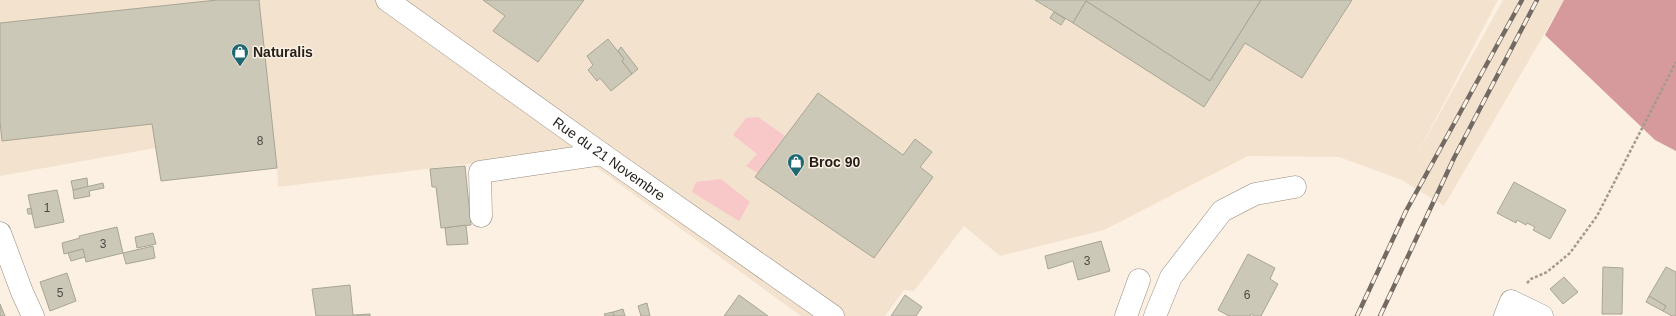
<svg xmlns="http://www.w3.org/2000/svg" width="1676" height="316" viewBox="0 0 1676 316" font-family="Arial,sans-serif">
  <rect width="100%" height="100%" fill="#fcf0e2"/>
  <polygon fill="#f3e2ce" points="0,0 1498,0 1415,158 1503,0 1564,0 1444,206 1402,180 1339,157 1248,156 1104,230 1000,256 964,226 914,291 904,290 885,316 801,316 574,151 278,187 277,168 161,181 155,148 0,176"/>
  <g fill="#f8c7c8">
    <polygon points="758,117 785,136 758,173 746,166 757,154 733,135 746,118"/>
    <polygon points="721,179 750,202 739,221 692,192 696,182"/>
  </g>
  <polygon fill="#d69a9c" points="1564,0 1676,0 1676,151 1655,140 1545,35"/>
  <g fill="#cbc8b8" stroke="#a8a595">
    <polygon points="217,0 259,0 277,168 161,181 152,124 2,141 0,122 0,23"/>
    <polygon points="483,0 584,0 538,62 493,31 505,16"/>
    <polygon points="1035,0 1261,0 1210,81 1086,1 1073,23"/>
    <polygon points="1261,0 1352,0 1302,78 1245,43 1204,107 1073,23 1086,1 1210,81"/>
    <polygon points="1054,12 1065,19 1061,25 1050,18"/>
    <polygon points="608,39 624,59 622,61 632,74 611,91 600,78 597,81 588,70 593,65 587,56"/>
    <polygon points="621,47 638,69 632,74 622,61 624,59 618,51"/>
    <polygon points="818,93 903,155 915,139 932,152 920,167 933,177 874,258 755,177"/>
    <polygon points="465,166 471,225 441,228 436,187 432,187 430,169"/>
    <polygon points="87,178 88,188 73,190 71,181"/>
    <polygon points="1514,182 1566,210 1550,239 1533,230 1535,227 1527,223 1526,225 1517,220 1516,223 1497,213"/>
    <polygon points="103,183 104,188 89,191 90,196 74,199 73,190"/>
    <polygon points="57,190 64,222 35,228 28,195"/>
    <polygon points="31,208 32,214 28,214 27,209"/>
    <polygon points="466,225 468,244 447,245 445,228"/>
    <polygon points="117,227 123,253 86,262 83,249 64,254 62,243 80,238 79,236"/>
    <polygon points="153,233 156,244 137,248 135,237"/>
    <polygon points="1101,241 1110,271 1078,280 1073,261 1048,269 1045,256"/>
    <polygon points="153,246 155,258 126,264 123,253"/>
    <polygon points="83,249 85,257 71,261 68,253"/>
    <polygon points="1248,254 1275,268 1270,279 1278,284 1261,316 1254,316 1251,314 1250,316 1229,316 1218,310"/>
    <polygon points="1603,267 1623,268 1622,314 1602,314"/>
    <polygon points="1666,267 1676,272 1676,316 1672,316 1663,311 1666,306 1649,296"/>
    <polygon points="67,273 76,301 50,311 40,282"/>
    <polygon points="1564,277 1578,292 1563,304 1550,289"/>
    <polygon points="350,285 353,315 370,314 370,316 316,316 312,289"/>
    <polygon points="739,295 768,316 724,316"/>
    <polygon points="905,295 922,307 916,316 891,316"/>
    <polygon points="1649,296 1666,306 1663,311 1646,302"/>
    <polygon points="647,303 650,316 641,316 638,306"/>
    <polygon points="0,304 5,316 0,316"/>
    <polygon points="623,309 625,316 614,316 613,312"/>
    <polygon points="613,312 614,316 605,316 604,314"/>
  </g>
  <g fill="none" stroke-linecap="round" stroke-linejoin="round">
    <g stroke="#958a7e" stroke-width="23">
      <g id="minor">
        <path id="s1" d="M387,0L602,154L833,316"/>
        <polyline points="481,216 480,172 602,154"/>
        <polyline points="0,233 22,292 33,316"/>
        <polyline points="1126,316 1139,280"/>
        <polyline points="1155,316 1171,277 1222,211 1255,194 1295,187"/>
        <polyline points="1505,316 1511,301 1542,316"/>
      </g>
    </g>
    <polyline stroke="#a29a8f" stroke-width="2.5" stroke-dasharray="3 2" stroke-linecap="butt" points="1527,283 1531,279 1547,272 1570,253 1597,216 1676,62"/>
    <use href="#minor" stroke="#fff" stroke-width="22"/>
    <g stroke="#726b63" stroke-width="4.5">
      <g id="rail">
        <polyline points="1357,316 1406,211 1522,0"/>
        <polyline points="1380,316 1454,158 1537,0"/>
      </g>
    </g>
    <use href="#rail" stroke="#fcf0e2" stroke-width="3" stroke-dasharray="9" stroke-linecap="butt"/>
  </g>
  <defs>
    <g id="shop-pin" transform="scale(0.9)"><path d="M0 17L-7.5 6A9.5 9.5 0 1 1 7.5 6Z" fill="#1d6872" stroke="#fcf0e2"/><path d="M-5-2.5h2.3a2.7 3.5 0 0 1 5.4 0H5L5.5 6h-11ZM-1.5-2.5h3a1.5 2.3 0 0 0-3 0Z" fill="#fff"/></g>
  </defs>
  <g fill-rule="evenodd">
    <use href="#shop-pin" x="240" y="52"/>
    <use href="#shop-pin" x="796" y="162"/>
  </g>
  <g text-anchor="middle" stroke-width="3" stroke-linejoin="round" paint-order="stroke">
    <g font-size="12" fill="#4d4942">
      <text x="260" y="145">8</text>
      <text x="47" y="212">1</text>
      <text x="103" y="248">3</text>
      <text x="1087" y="265">3</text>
      <text x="60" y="297">5</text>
      <text x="1247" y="299">6</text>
    </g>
    <g font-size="14" font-weight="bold" fill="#231f1a" stroke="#fcf0e2" text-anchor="start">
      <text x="253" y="57">Naturalis</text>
      <text x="809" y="167">Broc 90</text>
    </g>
    <g font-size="14" fill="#231f1a" stroke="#fcf0e2">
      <text dy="5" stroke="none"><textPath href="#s1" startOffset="273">Rue du 21 Novembre</textPath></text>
    </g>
  </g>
</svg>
